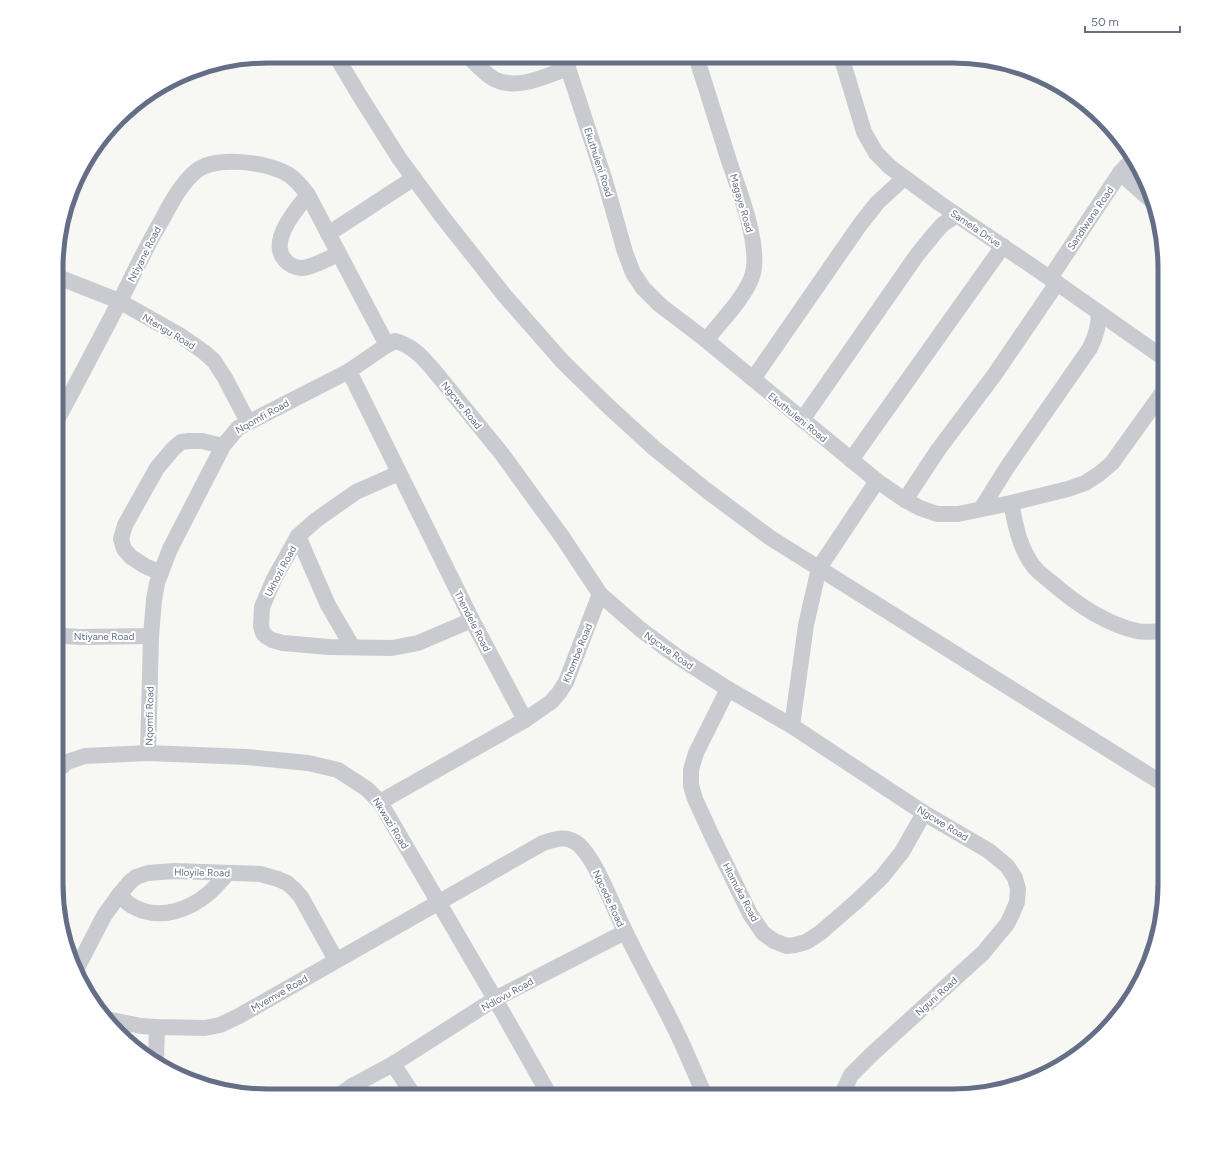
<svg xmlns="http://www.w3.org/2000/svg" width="1221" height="1152" viewBox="0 0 1221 1152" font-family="Figtree,sans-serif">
  <rect width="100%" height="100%" fill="#f7f7f4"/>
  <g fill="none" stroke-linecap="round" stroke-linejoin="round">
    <g stroke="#cacbd0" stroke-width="16">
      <polyline points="336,56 358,93 399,158 441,215 505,296 563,362 608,406 654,448 706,490 769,537 1165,785"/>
      <path d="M468,56C476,64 484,73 494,79C517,91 546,76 568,68"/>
      <polyline points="565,56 568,68 605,181 625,252 633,273 643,288 660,305 706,340 877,481 905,500 920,508 937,514 958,514 1011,503 1068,489 1085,483 1099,474 1112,463 1165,389"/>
      <path d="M696,56C707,91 718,126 729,161C739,190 760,244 753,273C748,294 720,323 706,340"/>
      <polyline points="841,56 864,132 876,153 890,167 939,203 1057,283 1165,359"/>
      <polyline points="1120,173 1152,201"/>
      <path d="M308,195C296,209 268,242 285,260C288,264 295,268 301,268C312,268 328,258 339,254"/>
      <polyline points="328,234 414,178"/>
      <polyline points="58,277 119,301 181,336 204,352 214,361 225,378 248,422"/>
      <polyline points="1050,278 1120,173 1132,160"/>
      <polyline points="349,371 472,620 525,720"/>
      <polyline points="753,379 859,226 877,203 904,178"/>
      <path d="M57,420C81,375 105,330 128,285C139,262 150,240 163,218C172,201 181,184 196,171C216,155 269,162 289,175C297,180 302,187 308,195L387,345"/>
      <polyline points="802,420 917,255 934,234 943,224 957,215"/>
      <polyline points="851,460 1003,246"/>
      <polyline points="399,473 356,492 316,520 298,536 274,579 262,607 261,626 263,633 267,637 272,640 283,643 329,647 392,648 418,643 472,620"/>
      <polyline points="905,500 938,450 995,374 1057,283"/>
      <path d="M1011,503C1015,522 1018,541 1028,558C1033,568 1042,575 1051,582C1075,603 1106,624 1137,631C1146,633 1156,631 1165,631"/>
      <path d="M981,509L1008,466L1090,348C1096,336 1099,326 1099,313"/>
      <polyline points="298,536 328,605 352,646"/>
      <polyline points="161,573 145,566 131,557 124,549 121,539 125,525 157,468 173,449 181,442 189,441 202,441 223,446"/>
      <polyline points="57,634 66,636 80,637 151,636"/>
      <polyline points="728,689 696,753 691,770 691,785 695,799 712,836 750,914 763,933 774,941 787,946 795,945 806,942 820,933 858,900 882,877 902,852 924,813"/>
      <polyline points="792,726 806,625 819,568 877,481"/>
      <path d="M148,753L151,636L154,600L157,583L170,549L223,446L238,428L349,371L387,345L395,341C414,346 424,359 436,373L502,454L563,538L600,594L640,629L675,655L728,689L792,726L924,813L989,851L1007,866L1015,878L1018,889L1017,902L1012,914L1007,924L983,953L871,1055L851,1075L841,1096"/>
      <polyline points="57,771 67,762 85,756 148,753 247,757 308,763 338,770 367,789 380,802 495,999 550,1096"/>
      <polyline points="380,802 525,720 551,702 559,693 566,682 600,594"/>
      <path d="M119,895C124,900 129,905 136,908C161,920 189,910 209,893C216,887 222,879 228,873"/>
      <polyline points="76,970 104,916 119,895 130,882 136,877 148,873 174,871 260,874 278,879 287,883 294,889 301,897 336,960"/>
      <path d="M106,1019L141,1026L157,1027L205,1028L220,1025L239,1016L543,843C553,840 564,835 575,842C594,853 614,910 625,931C642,967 662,1001 679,1037C688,1056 696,1076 705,1096"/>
      <polyline points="156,1060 157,1027"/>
      <polyline points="393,1064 414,1096"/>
      <polyline points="338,1096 352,1086 393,1064 495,999 625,932"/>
    </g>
  </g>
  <g text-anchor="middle" stroke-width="4" stroke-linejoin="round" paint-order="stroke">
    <g font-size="10" fill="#656e87" stroke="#fff">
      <text transform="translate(599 162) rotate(72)" y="4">Ekuthuleni Road</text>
      <text transform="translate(742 203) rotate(74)" y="4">Magaye Road</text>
      <text transform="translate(1090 218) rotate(-56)" y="4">Sandlwana Road</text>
      <text transform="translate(976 228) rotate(34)" y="4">Samela Drive</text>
      <text transform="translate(144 254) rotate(-63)" y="4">Ntiyane Road</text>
      <text transform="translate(169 331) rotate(31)" y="4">Ntengu Road</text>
      <text transform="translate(462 405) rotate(51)" y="4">Ngcwe Road</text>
      <text transform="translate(262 416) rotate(-29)" y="4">Nqomfi Road</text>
      <text transform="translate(798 417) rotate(39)" y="4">Ekuthuleni Road</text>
      <text transform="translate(280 571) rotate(-62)" y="4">Ukhozi Road</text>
      <text transform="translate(473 621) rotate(63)" y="4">Thendele Road</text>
      <text x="104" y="640">Ntiyane Road</text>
      <text transform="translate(669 650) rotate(35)" y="4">Ngcwe Road</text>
      <text transform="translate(577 653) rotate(-68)" y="4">Khombe Road</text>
      <text transform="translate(149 716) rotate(-89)" y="4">Nqomfi Road</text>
      <text transform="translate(391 823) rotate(58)" y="4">Nkwazi Road</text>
      <text transform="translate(943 823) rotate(31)" y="4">Ngcwe Road</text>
      <text transform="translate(202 872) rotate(1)" y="4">Hloyile Road</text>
      <text transform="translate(741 892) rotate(62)" y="4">Hlomuka Road</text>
      <text transform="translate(609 898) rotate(65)" y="4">Ngcede Road</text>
      <text transform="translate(279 993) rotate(-30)" y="4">Mvemve Road</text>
      <text transform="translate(507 994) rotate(-29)" y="4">Ndlovu Road</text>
      <text transform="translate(936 996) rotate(-42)" y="4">Nguni Road</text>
    </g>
  </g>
  <path d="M0 0H1221V1152H0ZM268 63H953A205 205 0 0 1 1158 268V884A205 205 0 0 1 953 1089H268A205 205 0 0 1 63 884V268A205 205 0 0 1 268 63Z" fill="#fff" fill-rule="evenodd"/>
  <path fill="none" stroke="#656e87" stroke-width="5" d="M268 63H953A205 205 0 0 1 1158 268V884A205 205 0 0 1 953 1089H268A205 205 0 0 1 63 884V268A205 205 0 0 1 268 63Z"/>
  <path d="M1085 26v6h95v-6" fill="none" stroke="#656e87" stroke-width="2"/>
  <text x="1091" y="26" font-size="12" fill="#656e87" stroke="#ffffff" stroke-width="3" paint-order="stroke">50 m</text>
</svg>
